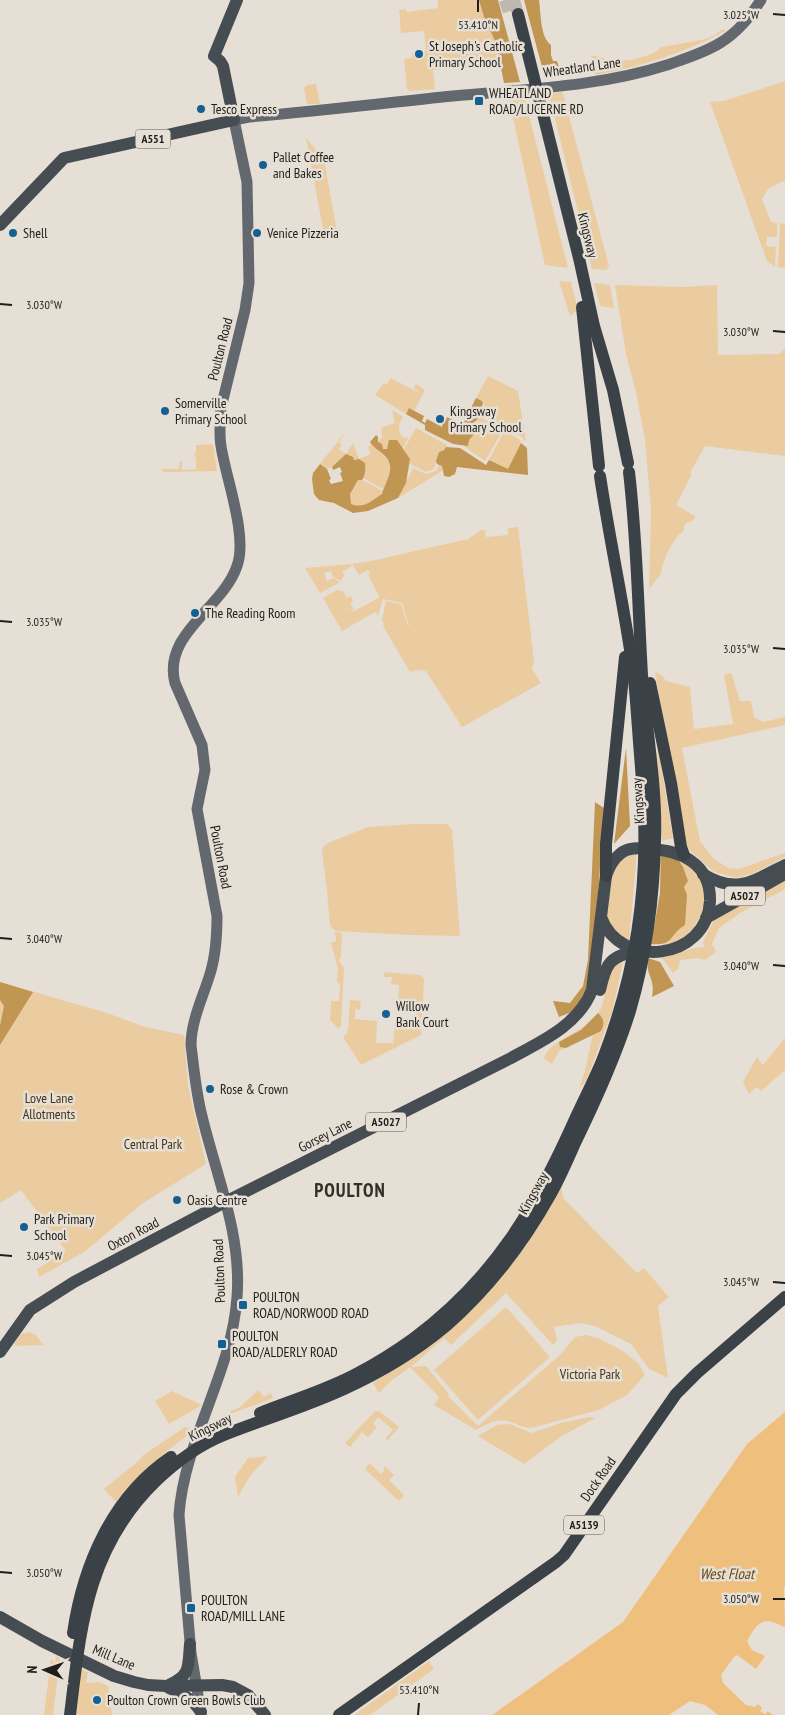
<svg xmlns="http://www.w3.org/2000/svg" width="785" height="1715" viewBox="0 0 785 1715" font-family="'PT Sans Narrow',sans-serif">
  <rect width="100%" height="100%" fill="#e6dfd5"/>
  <g fill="#ebcca1">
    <polygon points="438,0 479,0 484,17 496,43 500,64 433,70 435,89 410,91 407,89 404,59 412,58 412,53 426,51 424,31 401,33 399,10 406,9 407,12 438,8"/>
    <path d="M721,30H727C682,54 645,65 596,75L595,74L591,55L614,61L632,60L652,54L662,47L702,40L715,35Z"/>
    <polygon points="785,81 785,182 783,181 768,189 762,199 771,222 777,223 777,237 767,237 766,246 776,247 775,267 767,261 710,102 724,101"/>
    <polygon points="316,84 320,104 307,104 304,88 307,85"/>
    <polygon points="561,92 563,94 609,266 606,270 592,269 549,94"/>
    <polygon points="524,96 568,268 545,265 509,99 510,97"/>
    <polygon points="306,138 324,160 338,237 324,234"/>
    <polygon points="780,223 785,224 785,266 783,268 778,267"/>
    <polygon points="559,281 571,282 578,310 570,316"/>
    <polygon points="594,283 610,285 614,308 600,306"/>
    <polygon points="615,285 683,287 717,285 718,355 779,354 785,349 785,456 705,446 690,473 692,474 676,505 695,516 694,520 685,524 683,532 678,535 668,551 662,567 661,574 649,589 651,510 645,440 636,392 626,354"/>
    <polygon points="488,376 518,391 526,442 522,437 484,416 482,414 485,404 476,398"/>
    <polygon points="391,378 417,392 418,391 414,389 416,384 425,390 414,411 409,408 406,414 375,395 384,383 387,384"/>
    <path d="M392,410L403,417C398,424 397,432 404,438L409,437L402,449L400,446L388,445L387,449H383L378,442L382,437L381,428L395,423Z"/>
    <polygon points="479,418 482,418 503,430 485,461 464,446"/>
    <polygon points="416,428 447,445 444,450 439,452 434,469 426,472 410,464 410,459 403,451"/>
    <path d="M347,430L339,442L342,445L339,449L346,454L353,443L359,459L371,454L368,447L370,446V442C380,456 399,460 387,482C386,484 384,486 383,489L363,478L366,467L346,454L332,467L327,469L320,464Z"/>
    <polygon points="504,431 519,439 521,443 508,470 489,460"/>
    <polygon points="213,444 217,471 163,472 162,469 179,469 180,461 182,461 182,470 196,469 196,457 194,457 194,453 196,453 196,445"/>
    <polygon points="439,465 442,466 442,471 398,498 413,468 426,474 436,471"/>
    <path d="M358,480H362L383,491C377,502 363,509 351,504L350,494Z"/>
    <polygon points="518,527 534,661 532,669 541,683 462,727 426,671 417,670 410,672 383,626 384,624 382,620 386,601 401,604 408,626 409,626 402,603 383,599 378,616 375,612 342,631 323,598 337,590 344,592 346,598 351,596 353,601 350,603 354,610 346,609 354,611 379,598 379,596 368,575 370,574 368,570 359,575 352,564 367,562 468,539 481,530 485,530 486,537 508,535 508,528"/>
    <polygon points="351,564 352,566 342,572 344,575 341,581 333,577 331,571 324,573 327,581 333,578 340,582 320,593 305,568"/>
    <polygon points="655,672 662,675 666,681 690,687 694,729 733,724 724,675 731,673 740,701 751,701 754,717 763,722 785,717 785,725 682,748 700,841 713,858 728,868 739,869 785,853 785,857 754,873 736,878 714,872 685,846"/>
    <polygon points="657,741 673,838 662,841"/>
    <polygon points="415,824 447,824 452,829 460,936 411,935 335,931 330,925 327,891 322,851 323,847 328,843 368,827"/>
    <polygon points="637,852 629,940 619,937 605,915 613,864"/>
    <path d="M661,852C665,853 672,853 676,856C681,858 696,872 699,877C713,899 699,929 678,941C674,943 668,944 663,945L660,893Z"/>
    <path d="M785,879V889L740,913L719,928L711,946L714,947L716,952L705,960L698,958L680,960L678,969L673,973L661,957C677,954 688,948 704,947L703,942L714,920Z"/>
    <polygon points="334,932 342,933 341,957 339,960 344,968 341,1025 339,1029 330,1020 331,1001 339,1001 340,984 337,982 338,969 331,942 336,942 336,937"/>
    <path d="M624,958L612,1012L587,1079L579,1089L585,1071L593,1034L559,1051L552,1064L544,1058C550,1039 585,1033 598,1013C607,1001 604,985 610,972C613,966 619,962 624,958Z"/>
    <polygon points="384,972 420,975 424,979 421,1035 361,1065 343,1037 347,1033 348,1029 350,1000 361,1001 360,1010 355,1009 355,1019 377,1021 376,1043 393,1043 395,1024 412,1025 412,1023 416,1023 417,1008 398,1007 399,985 391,984 392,977 384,977"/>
    <polygon points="0,982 107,1013 145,1027 184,1035 188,1086 206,1164 143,1203 84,1252 39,1277 37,1269 66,1251 21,1190 0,1203"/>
    <polygon points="785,1038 785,1070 761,1091 757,1087 749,1094 743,1082 757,1057 763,1065"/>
    <path d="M561,1184L563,1198L637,1273L644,1268L669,1297L658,1306L668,1378L649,1369L631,1344L597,1327L581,1323L554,1327L557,1341L553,1345L506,1293L451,1345L444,1338L411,1367L426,1366L449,1394L448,1396L478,1426L561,1354L575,1337L586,1335L598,1338L623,1351L639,1364L645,1375L627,1395L599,1410L531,1428C522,1428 516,1423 507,1421C497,1418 485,1425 476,1430L434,1405L439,1397L410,1367L391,1381L379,1393L373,1383L420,1353L464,1317L522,1251L542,1221Z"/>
    <polygon points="506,1307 550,1357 478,1420 434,1370"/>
    <polygon points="29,1332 36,1335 43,1345 15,1346 15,1342 21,1334"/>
    <polygon points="258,1390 264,1397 270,1393 274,1398 230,1414 230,1411 239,1408"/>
    <polygon points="172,1391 202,1405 169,1424 155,1401"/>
    <polygon points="375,1411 379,1411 399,1427 388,1440 385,1439 393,1430 378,1417 373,1424 377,1427 368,1437 362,1432 350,1447 345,1443"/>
    <polygon points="589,1417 596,1418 563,1435 524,1464 478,1436 497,1425 510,1424 531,1433 561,1423"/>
    <path d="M185,1427L190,1429L191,1433C163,1453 137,1475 116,1502L104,1489L141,1459L142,1456Z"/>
    <polygon points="268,1456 250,1476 238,1497 235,1477 248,1458"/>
    <polygon points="370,1463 381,1474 385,1470 383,1468 385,1466 394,1475 389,1480 404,1495 399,1501 365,1469"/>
    <polygon points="56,1656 60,1659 53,1715 44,1715 51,1659 55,1663"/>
    <polygon points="429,1661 434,1669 370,1715 354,1715"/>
    <polygon points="81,1669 88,1672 86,1683 99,1682 108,1686 112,1715 75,1715"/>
  </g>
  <g fill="#c19552">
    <polygon points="479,0 498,0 520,82 504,83 496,43 484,17"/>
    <path d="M524,0H539C541,13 540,37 551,45V55L553,61H557L562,76L545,78Z"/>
    <path d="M476,398L482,401L483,404C479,411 482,418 473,423L474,434L469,440L468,446L453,444L425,430V425L406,414L409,408L424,416L422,421L425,423L427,419L442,427L443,421L446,420L447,417L455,421L454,430L457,431L461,428Z"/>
    <path d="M376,435L378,437V442L382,444L383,449H387L389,440H397L410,459L406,483L398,498L368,511L353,513L334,503L319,500L314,494L312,479L313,473L320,464L327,469L331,479L329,480L331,484L343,481L340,473L342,472L340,467L333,470L332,467L346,454L353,457L354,460L359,459L365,463C366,468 365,476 362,480H358L350,494L351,504C365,509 371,501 382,494C385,482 397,468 385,456C380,451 374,448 370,442Z"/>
    <polygon points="521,443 527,448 528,475 457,467 455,474 449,477 444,476 442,466 437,464 436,461 439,452 444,450 446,447 460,448 486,465 489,460 508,469"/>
    <polygon points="626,748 630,826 614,844"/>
    <polygon points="595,802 604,808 599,883 589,984 574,1011 559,1017 553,1001 570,1003 583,986 588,960"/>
    <path d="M661,852L675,855L683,867L688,881L684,887L687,895L685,925C668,935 675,946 651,944L660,893Z"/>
    <path d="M648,958L660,962L674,986L652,997C656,978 645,976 648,958Z"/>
    <polygon points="0,982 33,992 0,1045 0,1026 4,1006 0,1000"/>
    <path d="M598,1013C604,1019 605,1023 601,1031L566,1048L560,1047L559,1042L581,1030Z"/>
  </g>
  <path fill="#efc07d" d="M785,1412V1586L784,1588L785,1625L784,1627C762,1615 757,1623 747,1641L752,1650L765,1656L756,1669L737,1655L734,1657L721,1675L723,1683L746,1705L755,1707L758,1704L762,1708L760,1711L765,1714L768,1711L773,1715H718L705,1705L690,1701L669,1715H492L623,1622L747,1444Z"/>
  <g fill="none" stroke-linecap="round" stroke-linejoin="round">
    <g stroke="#beb8b0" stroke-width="12" stroke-dasharray="12 6" stroke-linecap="butt">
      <polyline points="505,0 510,16"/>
      <polyline points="514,0 518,14"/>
    </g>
    <path stroke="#62686d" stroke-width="11" d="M201,1713L191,1653L179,1515C184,1440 232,1373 237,1297C242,1235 216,1175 202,1116C196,1093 194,1069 191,1045C191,1021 203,997 210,974C216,955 217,935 217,916L197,809L205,770L202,745L175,683C162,634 223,608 237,566C248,536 226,479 221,446C219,434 220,421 221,408L245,310L249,283L247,182L234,120L249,117C318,111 385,103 453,96C525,89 598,87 667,65C684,59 704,53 720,43C738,32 749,18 761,0"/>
    <g stroke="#454d53" stroke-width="12">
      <polyline points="0,225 64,158 234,120 223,66 220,61 214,56 237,0"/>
      <path d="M703,874C737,895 753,881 785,865"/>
      <polyline points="706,918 785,874"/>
      <path d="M600,990C606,963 610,956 637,951"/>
      <path d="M0,1352L30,1310L74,1282L225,1202L509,1059C540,1042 578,1026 592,990L606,876C609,868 612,860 620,854C628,847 639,848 649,849C681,850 711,864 710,901C707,961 620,970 601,917"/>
      <polyline points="0,1617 42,1641 114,1676 134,1682 148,1685 166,1686 222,1685 233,1687 248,1695 265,1715"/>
      <path d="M169,1685C191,1675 188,1667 190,1644"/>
      <path d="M169,1688C182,1694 193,1699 201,1712"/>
    </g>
    <g stroke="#3a4248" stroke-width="12">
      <polyline points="518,14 579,258 594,326 613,390 628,463"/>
      <polyline points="582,307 599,466"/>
      <polyline points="650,683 671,783 681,847 684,855"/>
      <polyline points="606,876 606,844 625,657"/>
      <path d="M260,1413C292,1400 327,1390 358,1373C377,1363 396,1351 414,1338C495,1278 536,1207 576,1117C585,1097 596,1077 604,1056C633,980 647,898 644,817C643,787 640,758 638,728C636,704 635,680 631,656C622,596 609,536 600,476"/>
      <path d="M73,1633C83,1565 112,1497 171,1457"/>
      <path d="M70,1715C81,1625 87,1548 156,1481C176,1462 199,1445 224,1435C264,1419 305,1407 344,1389C380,1373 416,1351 446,1326C487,1290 522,1245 549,1197C559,1180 567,1161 575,1143C596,1100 616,1056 630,1011C646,956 654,897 655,840C657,785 646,730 642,675C638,607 637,540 629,472"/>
      <polyline points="339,1715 556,1562 564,1555 676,1394 697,1373 785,1297"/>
    </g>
  </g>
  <path fill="none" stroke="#201e1a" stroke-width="2" d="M478,12V0M773,14L785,15M0,304L12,305M773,331L785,332M0,621L12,622M773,648L785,649M0,938L12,939M773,965L785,966M0,1255L12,1256M773,1282L785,1283M0,1572L12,1573M773,1599H785M418,1715L419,1703"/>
  <g fill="#136093" stroke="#e6dfd5" stroke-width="2">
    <circle cx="419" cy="54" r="5"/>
    <rect x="474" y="96" width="10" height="10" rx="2.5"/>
    <circle cx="201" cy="109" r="5"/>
    <circle cx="263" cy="165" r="5"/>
    <circle cx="13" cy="233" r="5"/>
    <circle cx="257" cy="233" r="5"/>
    <circle cx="165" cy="411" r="5"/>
    <circle cx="440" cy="419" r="5"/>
    <circle cx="195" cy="613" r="5"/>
    <circle cx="386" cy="1014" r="5"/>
    <circle cx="210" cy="1089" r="5"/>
    <circle cx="177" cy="1200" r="5"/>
    <circle cx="24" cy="1227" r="5"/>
    <rect x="238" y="1300" width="10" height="10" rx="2.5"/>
    <rect x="217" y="1339" width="10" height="10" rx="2.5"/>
    <rect x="186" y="1603" width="10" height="10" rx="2.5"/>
    <circle cx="97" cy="1700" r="5"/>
  </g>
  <g text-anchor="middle" stroke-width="5" stroke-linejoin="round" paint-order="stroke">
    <g fill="#e6dfd5" stroke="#5b5852" stroke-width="1">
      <rect x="135.5" y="129.5" width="35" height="19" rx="4"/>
      <rect x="725" y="886.5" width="40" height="19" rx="4"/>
      <rect x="366" y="1112.5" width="40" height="19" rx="4"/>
      <rect x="564" y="1515.5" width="40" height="19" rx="4"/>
    </g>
    <g font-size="12" font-weight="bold" fill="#201e1a">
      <text x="153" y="143">A551</text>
      <text x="745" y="900">A5027</text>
      <text x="386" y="1126">A5027</text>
      <text x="584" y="1529">A5139</text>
    </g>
    <g font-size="14" fill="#201e1a" stroke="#e6dfd5" text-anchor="start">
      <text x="429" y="51">St Joseph's Catholic<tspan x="429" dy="16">Primary School</tspan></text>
      <text x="489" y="98">WHEATLAND<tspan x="489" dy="16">ROAD/LUCERNE RD</tspan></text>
      <text x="211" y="114">Tesco Express</text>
      <text x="273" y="162">Pallet Coffee<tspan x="273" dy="16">and Bakes</tspan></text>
      <text x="23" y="238">Shell</text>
      <text x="267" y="238">Venice Pizzeria</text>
      <text x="175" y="408">Somerville<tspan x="175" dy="16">Primary School</tspan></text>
      <text x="450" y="416">Kingsway<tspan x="450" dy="16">Primary School</tspan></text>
      <text x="205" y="618">The Reading Room</text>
      <text x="396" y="1011">Willow<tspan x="396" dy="16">Bank Court</tspan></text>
      <text x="220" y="1094">Rose &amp; Crown</text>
      <text x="187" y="1205">Oasis Centre</text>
      <text x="34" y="1224">Park Primary<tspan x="34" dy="16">School</tspan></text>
      <text x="253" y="1302">POULTON<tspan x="253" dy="16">ROAD/NORWOOD ROAD</tspan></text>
      <text x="232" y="1341">POULTON<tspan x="232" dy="16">ROAD/ALDERLY ROAD</tspan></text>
      <text x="201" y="1605">POULTON<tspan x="201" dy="16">ROAD/MILL LANE</tspan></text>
      <text x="107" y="1705">Poulton Crown Green Bowls Club</text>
    </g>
    <g font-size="14" fill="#201e1a" stroke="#e6dfd5">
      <text transform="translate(582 67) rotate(-8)" y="5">Wheatland Lane</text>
      <text transform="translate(588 235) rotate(76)" y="5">Kingsway</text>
      <text transform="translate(220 349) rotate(-76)" y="5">Poulton Road</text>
      <text transform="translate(638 801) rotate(-94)" y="5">Kingsway</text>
      <text transform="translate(221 857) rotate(79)" y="5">Poulton Road</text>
      <text transform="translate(325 1135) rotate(-27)" y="5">Gorsey Lane</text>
      <text transform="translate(533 1193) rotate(-61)" y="5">Kingsway</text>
      <text transform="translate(133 1234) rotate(-28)" y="5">Oxton Road</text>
      <text transform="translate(219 1271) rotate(-92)" y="5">Poulton Road</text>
      <text transform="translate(210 1427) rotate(-26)" y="5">Kingsway</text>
      <text transform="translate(598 1479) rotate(-55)" y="5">Dock Road</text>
      <text transform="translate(114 1657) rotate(23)" y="5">Mill Lane</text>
    </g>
    <g font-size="14" fill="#463316" stroke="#e6dfd5">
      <text x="49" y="1103">Love Lane<tspan x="49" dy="16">Allotments</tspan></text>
      <text x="153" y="1149">Central Park</text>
      <text x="590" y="1379">Victoria Park</text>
    </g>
    <g font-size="15" font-style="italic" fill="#654613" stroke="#e6dfd5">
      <text x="727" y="1579">West Float</text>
    </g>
    <g font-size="19" font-weight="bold" letter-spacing="1" fill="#332e26" stroke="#e6dfd5">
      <text x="350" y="1197">POULTON</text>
    </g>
  </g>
  <g font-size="12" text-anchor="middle" fill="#201e1a" stroke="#e6dfd5" stroke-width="5" stroke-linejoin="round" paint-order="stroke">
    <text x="741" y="19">3.025°W</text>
    <text x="478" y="29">53.410°N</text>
    <text x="44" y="309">3.030°W</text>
    <text x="741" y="336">3.030°W</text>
    <text x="44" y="626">3.035°W</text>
    <text x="741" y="653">3.035°W</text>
    <text x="44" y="943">3.040°W</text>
    <text x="741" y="970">3.040°W</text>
    <text x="44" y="1260">3.045°W</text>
    <text x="741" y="1286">3.045°W</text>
    <text x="44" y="1577">3.050°W</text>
    <text x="741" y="1603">3.050°W</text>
    <text x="419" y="1694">53.410°N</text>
  </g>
  <g transform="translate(45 1670) rotate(272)" stroke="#e6dfd5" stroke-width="4" paint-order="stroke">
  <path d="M0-4L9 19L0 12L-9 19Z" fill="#201e1a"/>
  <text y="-8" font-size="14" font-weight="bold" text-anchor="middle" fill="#201e1a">N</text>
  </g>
</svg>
